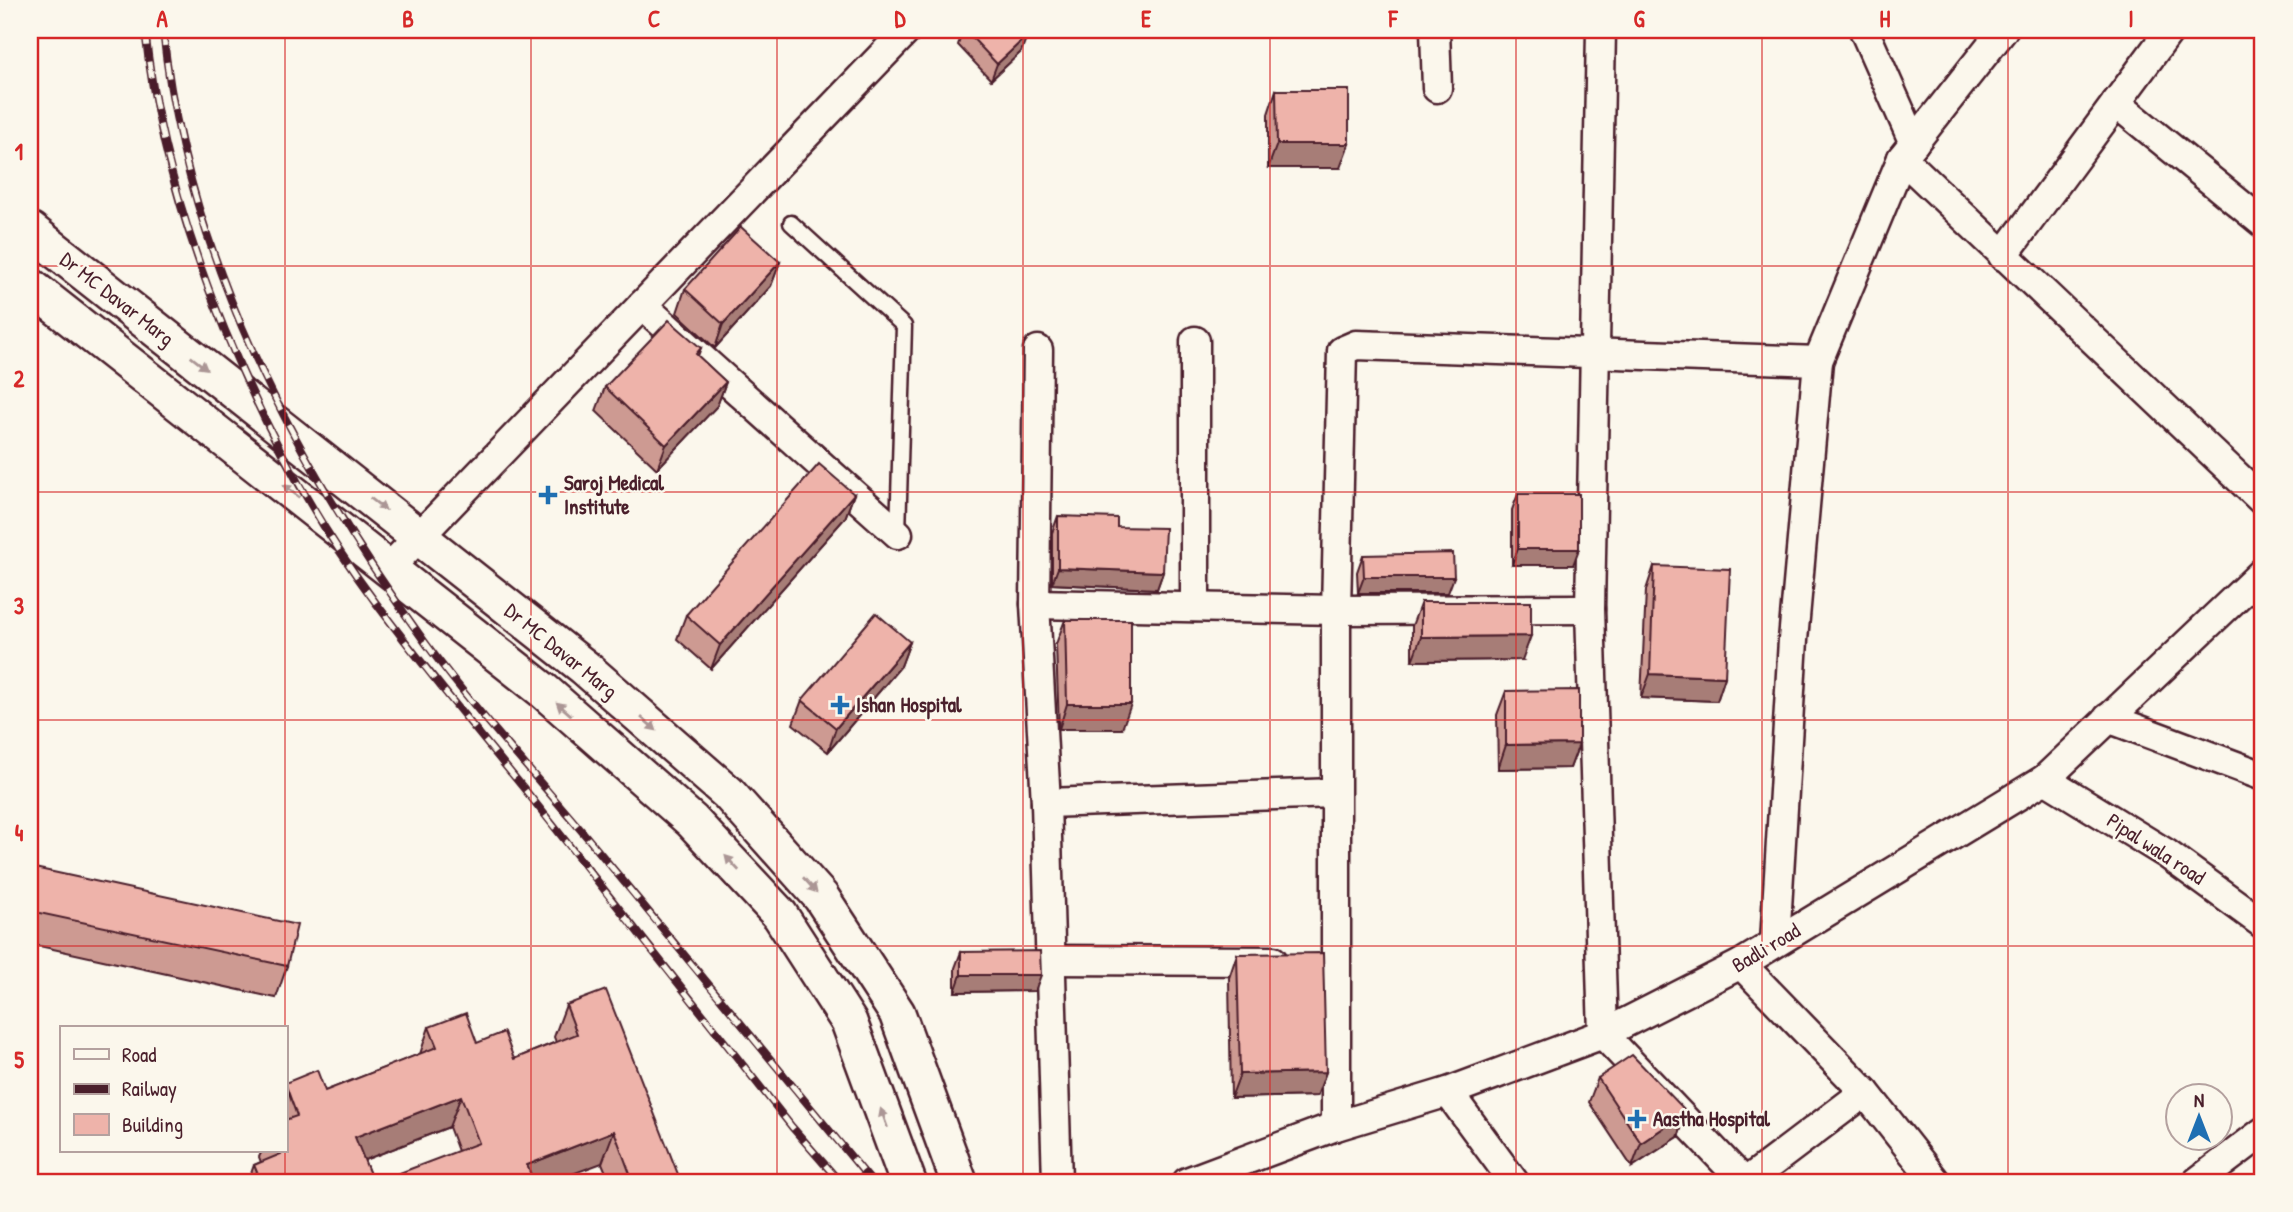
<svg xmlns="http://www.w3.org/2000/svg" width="2293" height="1212" viewBox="0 0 2293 1212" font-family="'Patrick Hand',sans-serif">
  <rect width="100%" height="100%" fill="#fbf7ec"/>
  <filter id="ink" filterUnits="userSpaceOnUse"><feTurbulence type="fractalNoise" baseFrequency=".0143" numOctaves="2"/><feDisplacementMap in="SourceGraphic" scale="14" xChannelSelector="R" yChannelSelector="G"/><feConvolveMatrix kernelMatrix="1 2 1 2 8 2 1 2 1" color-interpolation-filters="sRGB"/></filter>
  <g filter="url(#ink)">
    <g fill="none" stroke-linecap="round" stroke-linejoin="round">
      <g stroke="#4a1f2b" stroke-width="19">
        <polyline id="service" points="791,223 904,326 898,533"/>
      </g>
      <g stroke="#4a1f2b" stroke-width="33">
        <g id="minor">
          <polyline points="1435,30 1437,88"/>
          <polyline points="1601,30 1590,609 1603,1034 1744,1182"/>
          <polyline points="1864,30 1914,143"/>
          <polyline points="2116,103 2263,223"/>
          <polyline points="1902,158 2263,501"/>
          <polyline points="2003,256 2170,30"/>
          <polyline points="642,305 898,534"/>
          <polyline points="1038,350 1035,604 1046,803 1057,1182"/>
          <polyline points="389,568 907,30"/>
          <polyline points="1035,604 1336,610 1590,609"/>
          <polyline points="1195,607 1195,341"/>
          <polyline points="2108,718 2263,776"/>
          <polyline points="2045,779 2167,854 2263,924"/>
          <polyline points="1046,803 1335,793"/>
          <polyline points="1775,942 1793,640 1818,361 1902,158 2003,30"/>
          <polyline points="1049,960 1273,961"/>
          <polyline points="1741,964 1865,1092 1936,1182"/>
          <polyline points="1448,1092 1514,1182"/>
          <polyline points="1336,1126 1336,610 1342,351 1356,345 1818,361"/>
          <polyline points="1187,1182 1336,1126 1448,1092 1603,1034 1741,964 2045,779 2263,572"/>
          <polyline points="1746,1182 1865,1092"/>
          <polyline points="2197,1182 2263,1132"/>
        </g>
      </g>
      <g stroke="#4a1f2b" stroke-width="40">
        <g id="tertiary">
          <polyline points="30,230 584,667 728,793 821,897 897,1013 959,1182"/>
          <polyline points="30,286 544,691 692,821 780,915 849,1022 908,1182"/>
        </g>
      </g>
      <use href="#service" stroke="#fbf7ec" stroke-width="14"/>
      <use href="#minor" stroke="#fbf7ec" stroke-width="28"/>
      <use href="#tertiary" stroke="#fbf7ec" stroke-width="35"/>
      <g stroke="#4a1f2b" stroke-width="8">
        <g id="rail">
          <path d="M145,30C165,221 261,449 376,603C425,669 478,732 530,796C617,907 705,1017 792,1127L840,1182"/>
          <path d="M163,30C186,257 295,463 427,645C476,711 533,773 586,836C681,952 777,1067 872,1182"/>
        </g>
      </g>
      <use href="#rail" stroke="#fbf7ec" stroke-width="5" stroke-dasharray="16" stroke-linecap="butt"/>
    </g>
    <g fill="#cd9a92" stroke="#4a1f2b" stroke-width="2">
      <polygon points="963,30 1022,30 1021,52 991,80 958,45"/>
      <polygon points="1276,90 1340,168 1268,168 1268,114"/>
      <polygon points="780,262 771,286 715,348 677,313 685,289"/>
      <polygon points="701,348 698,356 726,382 717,406 657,469 596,411 605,387"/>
      <polygon points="854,494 845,518 711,669 677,639 686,615"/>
      <polygon points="1518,494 1573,565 1512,565 1512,510"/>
      <polygon points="1058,516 1117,527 1163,572 1157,589 1052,584 1052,533"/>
      <polygon points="1363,555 1448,593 1358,593 1357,572"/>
      <polygon points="1654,566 1725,677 1717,701 1641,698 1646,590"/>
      <polygon points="1421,602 1522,660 1412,661 1412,626"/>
      <polygon points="1065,620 1122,729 1059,729 1056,644"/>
      <polygon points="910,642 901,666 828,752 793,724 802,700"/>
      <polygon points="1506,691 1579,744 1570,768 1498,769 1497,715"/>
      <polygon points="30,867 287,966 276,998 30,944"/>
      <polygon points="961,952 1035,991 955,992 955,968"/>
      <polygon points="1237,954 1326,1072 1317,1096 1231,1098 1229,978"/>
      <polygon points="566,1005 681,1182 610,1182 602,1163 458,1151 449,1127 364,1160 373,1182 248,1182 254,1165 261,1162 259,1157 262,1151 285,1151 285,1083 325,1091 420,1054 429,1027 477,1043 514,1059 556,1042 554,1037"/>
      <polygon points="1598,1078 1687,1112 1678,1137 1632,1167 1589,1102"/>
    </g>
    <g fill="#a77d77" stroke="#4a1f2b" stroke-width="2">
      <polygon points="1027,36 1021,52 991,80 997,64"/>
      <polygon points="1277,144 1349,144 1340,168 1268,168"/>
      <polygon points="780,262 771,286 715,348 723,324"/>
      <polygon points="726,382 717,406 657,469 666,445"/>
      <polygon points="854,494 845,518 711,669 720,645"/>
      <polygon points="1518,549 1579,549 1573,565 1512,565"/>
      <polygon points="1058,568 1163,572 1157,589 1052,584"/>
      <polygon points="1364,577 1454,577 1448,593 1358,593"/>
      <polygon points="1531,636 1522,660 1412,661 1421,637"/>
      <polygon points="910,642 901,666 828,752 836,728"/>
      <polygon points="1650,674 1725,677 1717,701 1641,698"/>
      <polygon points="1067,704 1131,704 1122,729 1059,729"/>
      <polygon points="1579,744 1570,768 1498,769 1506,745"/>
      <polygon points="961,975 1041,975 1035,991 955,992"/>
      <polygon points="1326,1072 1317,1096 1231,1098 1240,1074"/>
      <polygon points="461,1096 449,1127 344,1168 355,1137"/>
      <polygon points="1687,1112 1678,1137 1632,1167 1641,1143"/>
      <polygon points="614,1131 602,1163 551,1182 520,1182 527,1165"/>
    </g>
    <g fill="#eeb3aa" stroke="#4a1f2b" stroke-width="2">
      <polygon points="965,30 1022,30 1027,36 997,64"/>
      <polygon points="1276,90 1349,90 1349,144 1277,144"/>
      <polygon points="741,227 780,262 723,324 685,289"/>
      <polygon points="669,320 701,348 696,354 726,382 666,445 605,387"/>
      <polygon points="819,464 854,494 720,645 686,615"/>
      <rect x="1518" y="494" width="61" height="55"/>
      <polygon points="1058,516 1117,518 1117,527 1165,528 1163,572 1058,568"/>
      <polygon points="1453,553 1454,577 1364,577 1363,555"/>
      <polygon points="1654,566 1730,569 1725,677 1650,674"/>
      <polygon points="1421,602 1531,602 1531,636 1421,637"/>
      <polygon points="876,613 910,642 836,728 802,700"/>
      <polygon points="1065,620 1131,620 1131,704 1067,704"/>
      <polygon points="1579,690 1579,744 1506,745 1506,691"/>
      <polygon points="30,867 297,925 287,966 30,911"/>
      <polygon points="1040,951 1041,975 961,975 961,952"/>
      <polygon points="1323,953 1326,1072 1240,1074 1237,954"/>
      <polygon points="606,990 681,1182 633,1182 614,1131 527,1165 534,1182 376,1182 479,1143 461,1096 355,1137 373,1182 261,1182 254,1165 281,1154 280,1151 285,1151 285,1120 297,1116 285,1083 317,1070 325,1091 437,1047 429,1027 466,1013 477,1043 504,1032 514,1059 577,1034 566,1005"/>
      <polygon points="1632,1055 1687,1112 1641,1143 1598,1078"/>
    </g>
    <defs><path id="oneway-solid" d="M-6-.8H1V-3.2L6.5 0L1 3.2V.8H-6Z" transform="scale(1.75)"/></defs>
    <g fill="#ab9695">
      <use href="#oneway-solid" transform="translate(199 363) rotate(38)"/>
      <use href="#oneway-solid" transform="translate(291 491) rotate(-142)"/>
      <use href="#oneway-solid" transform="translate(378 504) rotate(38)"/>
      <use href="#oneway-solid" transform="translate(564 709) rotate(-139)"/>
      <use href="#oneway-solid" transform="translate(649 724) rotate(41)"/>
      <use href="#oneway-solid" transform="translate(732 863) rotate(-133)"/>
      <use href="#oneway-solid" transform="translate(810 885) rotate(48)"/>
      <use href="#oneway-solid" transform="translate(884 1118) rotate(-110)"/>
    </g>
  </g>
  <path fill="none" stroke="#d62828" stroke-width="2" stroke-opacity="0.55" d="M285,30V1028M531,30V1182M777,30V1182M1023,30V1182M1270,30V1182M1516,30V1182M1762,30V1182M2008,30V1182M30,266H2263M30,492H2263M30,720H2263M30,946H2263M285,1151V1182"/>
  <g fill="#1f6fb2" stroke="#fbf7ec" stroke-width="2.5">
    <path d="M544.5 484.5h7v7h7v7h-7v7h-7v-7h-7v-7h7z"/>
    <path d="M836.5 694.5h7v7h7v7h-7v7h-7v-7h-7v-7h7z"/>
    <path d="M1633.5 1108.5h7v7h7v7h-7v7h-7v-7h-7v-7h7z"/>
  </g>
  <g text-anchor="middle" stroke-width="5" stroke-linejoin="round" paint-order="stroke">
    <g font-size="21" fill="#4a1f2b" stroke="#fbf7ec">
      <text transform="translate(117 299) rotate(38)" y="7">Dr MC Davar Marg</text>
      <text transform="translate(561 651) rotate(39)" y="7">Dr MC Davar Marg</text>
      <text transform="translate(2156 849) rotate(33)" y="7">Pipal wala road</text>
      <text transform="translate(1766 948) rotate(-31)" y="7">Badli road</text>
    </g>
    <g font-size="21" font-weight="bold" fill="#4a1f2b" stroke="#fbf7ec" text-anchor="start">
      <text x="564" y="490">Saroj Medical<tspan x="564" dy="24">Institute</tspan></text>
      <text x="856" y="712">Ishan Hospital</text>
      <text x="1653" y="1126">Aastha Hospital</text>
    </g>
  </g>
  <rect width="2293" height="1212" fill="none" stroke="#fbf7ec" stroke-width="77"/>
  <rect x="60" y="1026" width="228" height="126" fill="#fbf7ec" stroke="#b4a19f" stroke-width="2"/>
  <rect x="74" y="1049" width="35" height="10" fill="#fbf7ec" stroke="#b4a19f" stroke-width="2"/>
  <text x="122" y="1062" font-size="21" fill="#4a1f2b">Road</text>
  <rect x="74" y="1084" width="35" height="10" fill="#4a1f2b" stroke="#b4a19f" stroke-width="2"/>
  <text x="122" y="1096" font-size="21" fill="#4a1f2b">Railway</text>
  <rect x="74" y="1114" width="35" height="21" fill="#eeb3aa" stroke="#b4a19f" stroke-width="2"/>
  <text x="122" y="1132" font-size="21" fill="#4a1f2b">Building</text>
  <g transform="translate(2199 1117)"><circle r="33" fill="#fbf7ec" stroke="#b4a19f" stroke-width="2"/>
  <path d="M0-5L12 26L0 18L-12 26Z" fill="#1f6fb2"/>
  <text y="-10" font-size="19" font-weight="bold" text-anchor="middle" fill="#4a1f2b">N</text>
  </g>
  <rect x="38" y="38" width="2216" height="1136" fill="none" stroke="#d62828" stroke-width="2.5"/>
  <g font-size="23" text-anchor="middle" font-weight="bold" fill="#d62828">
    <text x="162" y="27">A</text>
    <text x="408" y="27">B</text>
    <text x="654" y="27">C</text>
    <text x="900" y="27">D</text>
    <text x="1146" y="27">E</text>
    <text x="1393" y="27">F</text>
    <text x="1639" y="27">G</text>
    <text x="1885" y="27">H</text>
    <text x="2131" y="27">I</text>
    <text x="19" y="160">1</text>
    <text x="19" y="387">2</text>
    <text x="19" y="614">3</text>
    <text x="19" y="841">4</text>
    <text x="19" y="1068">5</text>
  </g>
</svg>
